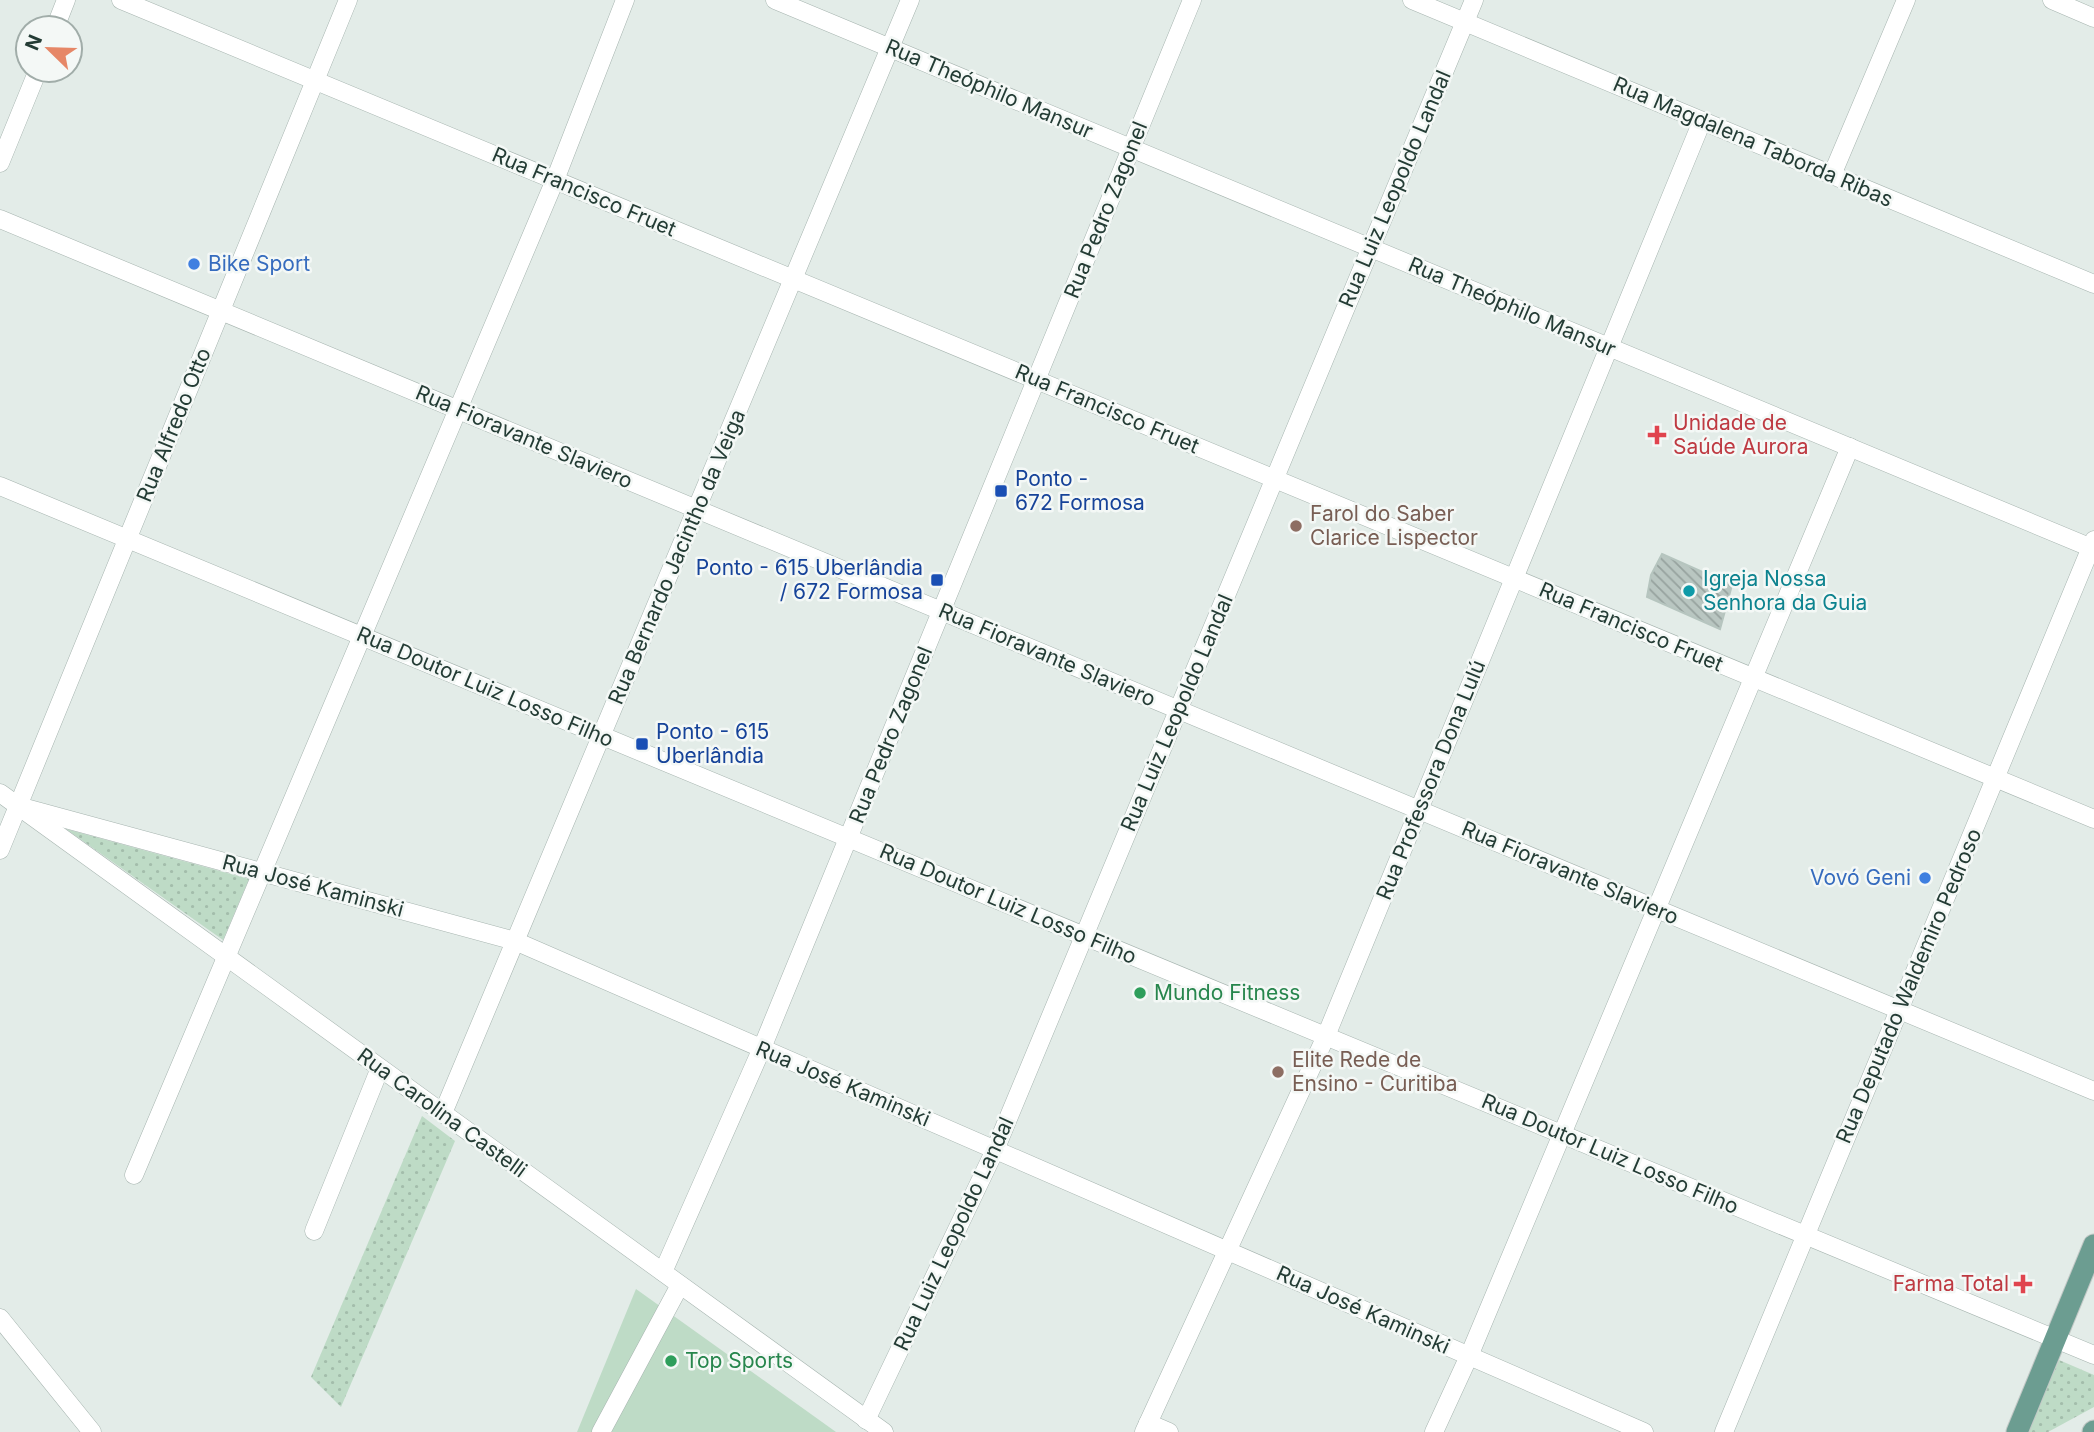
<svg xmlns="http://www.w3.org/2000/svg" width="2094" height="1432" viewBox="0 0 2094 1432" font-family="Inter,sans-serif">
  <defs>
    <pattern id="park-dots" width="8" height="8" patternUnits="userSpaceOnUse" patternTransform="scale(1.75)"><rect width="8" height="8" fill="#bedbc6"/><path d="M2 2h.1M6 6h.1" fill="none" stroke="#a3bdab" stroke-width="1.8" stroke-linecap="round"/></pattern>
    <pattern id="building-back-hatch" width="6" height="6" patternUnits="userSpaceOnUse" patternTransform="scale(1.75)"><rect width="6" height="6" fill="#b9c6c1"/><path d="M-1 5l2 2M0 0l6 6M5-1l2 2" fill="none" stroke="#96a29e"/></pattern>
  </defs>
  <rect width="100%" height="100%" fill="#e3ece8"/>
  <g fill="url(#park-dots)">
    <polygon points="66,829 249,879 223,940"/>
    <polygon points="422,1116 455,1141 341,1407 311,1377"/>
    <polygon points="2059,1360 2094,1375 2094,1407 2048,1432 2027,1432"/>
  </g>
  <polygon fill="#bedbc6" points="636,1289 836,1432 577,1432"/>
  <polygon fill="url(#building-back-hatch)" stroke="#b6c5bf" stroke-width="2" points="1662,554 1732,585 1720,629 1647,597 1651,575"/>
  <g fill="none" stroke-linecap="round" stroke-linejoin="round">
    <g stroke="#a6b4af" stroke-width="19">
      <g id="minor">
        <polyline points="121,0 2094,819"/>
        <polyline points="775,0 2094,549"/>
        <polyline points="1412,0 2094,284"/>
        <polyline points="2052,0 2094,18"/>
        <polyline points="55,28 66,0"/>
        <polyline points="0,163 38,70"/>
        <polyline points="1832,175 1906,0"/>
        <polyline points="0,219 2094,1091"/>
        <polyline points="0,486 2094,1355"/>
        <polyline points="0,793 884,1432"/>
        <polyline points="18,806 515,941 1644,1432"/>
        <polyline points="0,850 348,0"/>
        <polyline points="443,1113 910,0"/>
        <polyline points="134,1175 555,180 625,0"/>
        <polyline points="314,1231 380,1068"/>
        <polyline points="663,1272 762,1048 1192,0"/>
        <polyline points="0,1318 92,1432"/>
        <polyline points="866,1420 995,1150 1474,0"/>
        <polyline points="1148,1423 1169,1432"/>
        <polyline points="601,1432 680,1285"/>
        <polyline points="1144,1432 1326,1036 1702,121"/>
        <polyline points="1434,1432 1469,1356 1850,447"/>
        <polyline points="1724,1432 2094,540"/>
      </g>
    </g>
    <g stroke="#c2c8c6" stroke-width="23">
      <g id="major">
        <polyline points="2017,1432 2094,1245"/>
        <polyline points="2093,1432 2094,1431"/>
      </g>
    </g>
    <use href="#minor" stroke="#fff" stroke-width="18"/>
    <use href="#major" stroke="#6c9d91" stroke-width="21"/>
  </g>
  <g fill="#3f7fe0" stroke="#f4f8f6" stroke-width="2.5">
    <circle cx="194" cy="264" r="7"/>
    <circle cx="1925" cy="878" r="7"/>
  </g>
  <g fill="#e0444e" stroke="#f4f8f6" stroke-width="2.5">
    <path d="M1653.5 424.5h7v7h7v7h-7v7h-7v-7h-7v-7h7z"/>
    <path d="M2019.5 1273.5h7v7h7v7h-7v7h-7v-7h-7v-7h7z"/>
  </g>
  <g fill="#1a4fb4" stroke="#f4f8f6" stroke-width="2.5">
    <rect x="994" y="484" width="14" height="14" rx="3.5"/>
    <rect x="930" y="573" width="14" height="14" rx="3.5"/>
    <rect x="635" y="737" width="14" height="14" rx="3.5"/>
  </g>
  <g fill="#8d6e63" stroke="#f4f8f6" stroke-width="2.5">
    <circle cx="1296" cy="526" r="7"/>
    <circle cx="1278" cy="1072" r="7"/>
  </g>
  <circle fill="#0f9aa8" stroke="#f4f8f6" stroke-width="2.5" cx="1689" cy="591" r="7"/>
  <g fill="#2e9e5b" stroke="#f4f8f6" stroke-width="2.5">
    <circle cx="1140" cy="993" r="7"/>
    <circle cx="671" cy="1361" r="7"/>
  </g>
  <g text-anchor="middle" stroke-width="5" stroke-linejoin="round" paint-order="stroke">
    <g font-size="21" fill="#243c35" stroke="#f4f8f6">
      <text transform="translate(989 89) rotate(23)" y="7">Rua Theóphilo Mansur</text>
      <text transform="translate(1753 142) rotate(23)" y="7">Rua Magdalena Taborda Ribas</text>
      <text transform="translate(1395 189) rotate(-67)" y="7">Rua Luiz Leopoldo Landal</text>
      <text transform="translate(584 192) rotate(23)" y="7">Rua Francisco Fruet</text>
      <text transform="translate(1106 210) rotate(-68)" y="7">Rua Pedro Zagonel</text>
      <text transform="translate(1512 307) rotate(23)" y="7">Rua Theóphilo Mansur</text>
      <text transform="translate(1107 409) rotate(23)" y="7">Rua Francisco Fruet</text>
      <text transform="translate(174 425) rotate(-68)" y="7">Rua Alfredo Otto</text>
      <text transform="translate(524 437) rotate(23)" y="7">Rua Fioravante Slaviero</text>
      <text transform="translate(677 557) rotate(-67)" y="7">Rua Bernardo Jacintho da Veiga</text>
      <text transform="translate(1631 627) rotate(23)" y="7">Rua Francisco Fruet</text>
      <text transform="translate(1047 655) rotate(23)" y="7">Rua Fioravante Slaviero</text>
      <text transform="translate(485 687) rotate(23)" y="7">Rua Doutor Luiz Losso Filho</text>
      <text transform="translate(1177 713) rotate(-67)" y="7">Rua Luiz Leopoldo Landal</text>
      <text transform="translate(891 735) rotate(-68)" y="7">Rua Pedro Zagonel</text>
      <text transform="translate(1431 780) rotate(-68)" y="7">Rua Professora Dona Lulú</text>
      <text transform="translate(1570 873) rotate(23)" y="7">Rua Fioravante Slaviero</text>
      <text transform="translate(313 886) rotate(15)" y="7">Rua José Kaminski</text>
      <text transform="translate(1008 904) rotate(23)" y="7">Rua Doutor Luiz Losso Filho</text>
      <text transform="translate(1909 986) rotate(-67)" y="7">Rua Deputado Waldemiro Pedroso</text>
      <text transform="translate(843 1084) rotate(23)" y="7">Rua José Kaminski</text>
      <text transform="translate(442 1113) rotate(36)" y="7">Rua Carolina Castelli</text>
      <text transform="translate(1610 1154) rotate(23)" y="7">Rua Doutor Luiz Losso Filho</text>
      <text transform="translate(954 1234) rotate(-65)" y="7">Rua Luiz Leopoldo Landal</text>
      <text transform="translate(1363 1310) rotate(24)" y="7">Rua José Kaminski</text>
    </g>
    <g font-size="21" fill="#366cbe" stroke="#f4f8f6" text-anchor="start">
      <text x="208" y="271">Bike Sport</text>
      <text x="1911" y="885" text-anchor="end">Vovó Geni</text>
    </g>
    <g font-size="21" fill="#be3a42" stroke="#f4f8f6" text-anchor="start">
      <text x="1673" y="430">Unidade de<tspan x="1673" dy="24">Saúde Aurora</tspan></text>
      <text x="2009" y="1291" text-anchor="end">Farma Total</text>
    </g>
    <g font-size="21" fill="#164399" stroke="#f4f8f6" text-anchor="start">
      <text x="1015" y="486">Ponto -<tspan x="1015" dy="24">672 Formosa</tspan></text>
      <text x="923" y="575" text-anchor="end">Ponto - 615 Uberlândia<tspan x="923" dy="24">/ 672 Formosa</tspan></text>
      <text x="656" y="739">Ponto - 615<tspan x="656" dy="24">Uberlândia</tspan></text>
    </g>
    <g font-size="21" fill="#785e54" stroke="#f4f8f6" text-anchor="start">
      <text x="1310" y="521">Farol do Saber<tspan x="1310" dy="24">Clarice Lispector</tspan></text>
      <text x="1292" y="1067">Elite Rede de<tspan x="1292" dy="24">Ensino - Curitiba</tspan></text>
    </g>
    <g font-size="21" fill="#0d838f" stroke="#f4f8f6" text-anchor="start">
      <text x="1703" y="586">Igreja Nossa<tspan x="1703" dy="24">Senhora da Guia</tspan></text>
    </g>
    <g font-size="21" fill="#27864d" stroke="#f4f8f6" text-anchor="start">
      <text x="1154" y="1000">Mundo Fitness</text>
      <text x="685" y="1368">Top Sports</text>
    </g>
  </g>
  <g transform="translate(49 49) rotate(293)"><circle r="33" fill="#f4f8f6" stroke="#a1ada9" stroke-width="2"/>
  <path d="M0-5L12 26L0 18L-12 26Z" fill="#e68767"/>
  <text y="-10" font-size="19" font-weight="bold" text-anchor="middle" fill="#243c35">N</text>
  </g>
</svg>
